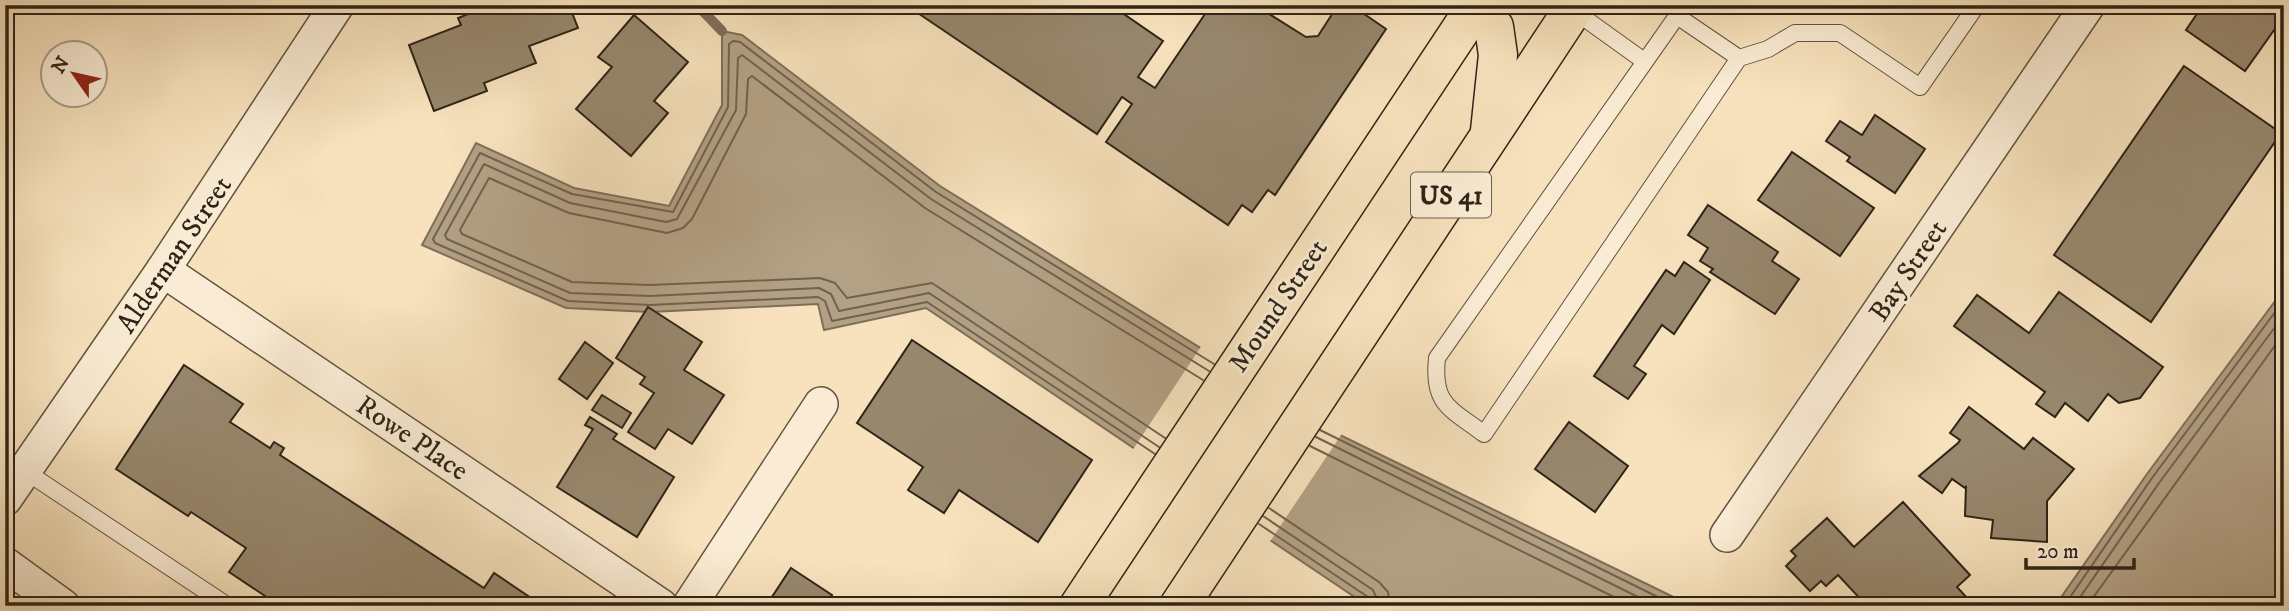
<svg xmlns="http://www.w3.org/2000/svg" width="2289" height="611" viewBox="0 0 2289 611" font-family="'IM FELL DW Pica',serif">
  <rect width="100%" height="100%" fill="#f7e2bd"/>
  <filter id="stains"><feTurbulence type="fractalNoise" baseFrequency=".00286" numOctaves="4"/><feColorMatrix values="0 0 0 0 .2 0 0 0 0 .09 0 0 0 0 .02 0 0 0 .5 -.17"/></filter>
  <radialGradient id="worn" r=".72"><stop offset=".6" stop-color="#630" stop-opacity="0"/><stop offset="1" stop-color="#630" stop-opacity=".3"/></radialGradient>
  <g fill="#b3a185" stroke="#7e6f59" stroke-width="2">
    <polygon points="722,31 742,35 940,186 1342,436 1692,606 1368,606 926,308 824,330 818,304 650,312 566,308 422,245 476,143 574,188 669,206 722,105"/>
    <polygon points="2284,289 2284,606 2055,606 2147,474"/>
  </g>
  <polygon fill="#f7e2bd" points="1202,345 1343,432 1269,543 1132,451"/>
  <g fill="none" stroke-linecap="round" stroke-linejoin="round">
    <g stroke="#70624e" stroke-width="2">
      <polyline points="1320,430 1676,606"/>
      <polyline points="1316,437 1656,606"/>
      <polyline points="1165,438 932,283 847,298 835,283 820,278 650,285 572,282 462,234 460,230 489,178 569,213 667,233 683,228 692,219 746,114 748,79 752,76 925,208 1203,380"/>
      <polyline points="1310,446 1632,606"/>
      <polyline points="1159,447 929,293 839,311 831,294 819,288 650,296 570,293 447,239 445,235 484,164 570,203 666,222 677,219 736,110 738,58 742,55 931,199 1209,371"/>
      <polyline points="1155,454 927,302 832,321 825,301 818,297 650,305 568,301 435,243 433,239 480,153 572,194 673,212 728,107 729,44 733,41 740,42 936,192 1214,364"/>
      <polyline points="1269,508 1379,582 1388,592 1390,606"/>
      <polyline points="1263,516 1373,590 1380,606"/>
      <polyline points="1259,524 1368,597 1371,606"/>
      <polyline points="2064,606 2152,478 2284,300"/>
      <polyline points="2074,606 2159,483 2284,315"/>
      <polyline points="2087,606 2284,333"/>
    </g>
    <polyline stroke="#7e6f59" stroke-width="10" points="697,5 722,31"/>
  </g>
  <g fill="#97876d" stroke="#2e2417" stroke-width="2">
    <polygon points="491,5 569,5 578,28 529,46 536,63 484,83 487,91 434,111 409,45 461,25 458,18"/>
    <polygon points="906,5 1096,5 1107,13 1112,6 1163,41 1138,77 1155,88 1205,14 1194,5 1266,5 1266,12 1306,37 1318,36 1338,5 1351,5 1386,29 1275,195 1268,190 1252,212 1242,205 1228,225 1106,142 1132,104 1122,97 1097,134"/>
    <polygon points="2203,5 2284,5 2284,16 2245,71 2186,30"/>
    <polygon points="634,15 688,62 654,101 668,113 631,156 576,109 612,67 598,57"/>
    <polygon points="2184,66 2281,133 2151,322 2054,255"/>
    <polygon points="1875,115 1925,149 1895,193 1847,161 1850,157 1826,141 1840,121 1862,135"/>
    <polygon points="1792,152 1874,208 1840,256 1758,200"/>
    <polygon points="1708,205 1778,252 1772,261 1799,279 1775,314 1710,272 1713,269 1700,261 1708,248 1688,235"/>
    <polygon points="1684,262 1710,280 1674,334 1662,325 1634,366 1646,374 1628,399 1594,376 1666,270 1675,276"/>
    <polygon points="2059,292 2163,367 2140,398 2119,403 2108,394 2088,421 2065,403 2055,417 2036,404 2045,392 1954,326 1977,295 2029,333"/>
    <polygon points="648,307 702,342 684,370 724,395 692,444 668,429 655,449 628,432 654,393 640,384 645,377 616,358"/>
    <polygon points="912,340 1092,460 1038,542 959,490 944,513 908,490 923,467 857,423"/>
    <polygon points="585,342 613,363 587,399 559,379"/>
    <polygon points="184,365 243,404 230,422 270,448 274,442 284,448 280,455 484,588 494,573 543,606 280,606 229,572 246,548 191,512 188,516 116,469"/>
    <polygon points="602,395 631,413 622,428 592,410"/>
    <polygon points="1969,407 2024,449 2033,438 2074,469 2047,501 2047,542 1991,538 1993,520 1965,516 1966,486 1965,488 1952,479 1942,493 1919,476 1958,443 1960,440 1950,433"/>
    <polygon points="590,417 617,434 613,439 674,477 637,537 557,487 593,429 585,425"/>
    <polygon points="1569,422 1628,466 1595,512 1535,469"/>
    <polygon points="1903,502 1970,575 1957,587 1968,599 1961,606 1867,606 1838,575 1826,586 1821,581 1810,591 1786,566 1796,556 1791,551 1827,518 1854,547"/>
    <polygon points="791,568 832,595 825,606 766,606"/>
  </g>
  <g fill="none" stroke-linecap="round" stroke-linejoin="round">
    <g stroke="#605440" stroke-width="18">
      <g id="service">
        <polyline points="1573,10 1644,61"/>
        <path d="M1739,58L1677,16L1437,358C1432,405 1450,408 1484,434L1739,58L1768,49L1795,33H1840L1920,87L1977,5"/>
        <polyline points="25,471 228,606"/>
      </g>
    </g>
    <g stroke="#605440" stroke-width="36">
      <g id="minor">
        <polyline points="163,270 661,606"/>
        <polyline points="5,499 163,270 337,5"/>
        <polyline points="1727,535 2088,5"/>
        <polyline points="5,564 63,606"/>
        <polyline points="689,606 821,404"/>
      </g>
    </g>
    <g stroke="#2e2417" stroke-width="41">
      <g id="primary">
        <polyline points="1476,7 1494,27 1498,55 1490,131"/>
        <polyline points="1079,606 1477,5"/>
        <polyline points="1179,606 1576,5"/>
      </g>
    </g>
    <use href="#service" stroke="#faecd4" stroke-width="16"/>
    <use href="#minor" stroke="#faecd4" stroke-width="33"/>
    <use href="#primary" stroke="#f7e2bd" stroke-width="38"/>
  </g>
  <g text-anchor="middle" stroke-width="6" stroke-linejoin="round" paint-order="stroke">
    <rect fill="#faecd4" stroke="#6b6050" stroke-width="2" x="1411" y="172.5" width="80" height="45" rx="5"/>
    <g font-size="26" font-weight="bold" fill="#2e2417">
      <text x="1451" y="204">US 41</text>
    </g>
    <g font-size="28" fill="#2e2417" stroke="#faecd4">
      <text transform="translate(173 254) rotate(-56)" y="10">Alderman Street</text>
      <text transform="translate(1907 270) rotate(-56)" y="10">Bay Street</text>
      <text transform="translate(1277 305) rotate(-56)" y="10">Mound Street</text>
      <text transform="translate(413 437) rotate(34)" y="10">Rowe Place</text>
    </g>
  </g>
  <rect width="2289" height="611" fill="none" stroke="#f7e2bd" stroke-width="28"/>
  <rect x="7" y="7" width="2275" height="597" fill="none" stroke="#2e2417" stroke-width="3.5"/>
  <rect x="14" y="14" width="2261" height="583" fill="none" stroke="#2e2417" stroke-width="2"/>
  <g transform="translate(74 74) rotate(304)"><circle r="33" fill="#faecd4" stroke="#a89c88" stroke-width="2"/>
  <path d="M0-5L12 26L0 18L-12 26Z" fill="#8f2418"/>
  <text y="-10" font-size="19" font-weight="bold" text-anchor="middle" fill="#2e2417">N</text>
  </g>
  <path d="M2026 558v10h108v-10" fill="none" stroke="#2e2417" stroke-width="3.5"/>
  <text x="2037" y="558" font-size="21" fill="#2e2417" stroke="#faecd4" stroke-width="5" paint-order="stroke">20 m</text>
  <rect width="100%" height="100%" filter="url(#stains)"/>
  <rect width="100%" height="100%" fill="url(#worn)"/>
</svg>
